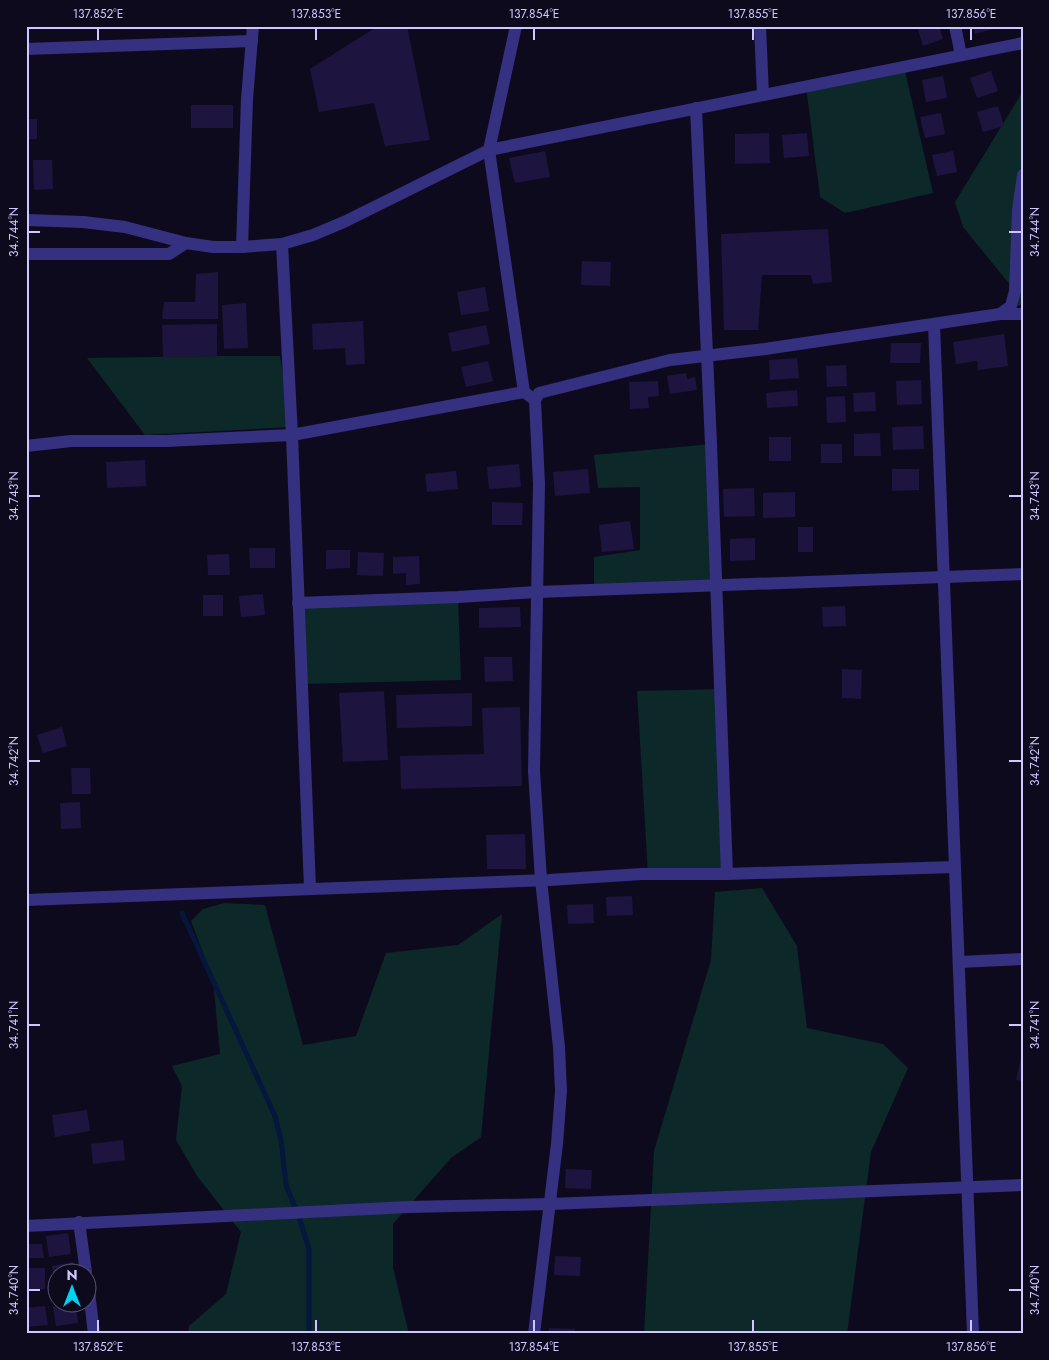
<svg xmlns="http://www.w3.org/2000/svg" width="1049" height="1360" viewBox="0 0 1049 1360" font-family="Jost,sans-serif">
  <rect width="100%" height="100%" fill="#0e0a1e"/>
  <g fill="#0c2828">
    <polygon points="904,67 933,193 845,213 820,197 806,86"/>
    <polygon points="1023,91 1023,305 1011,306 1015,291 963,227 955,202"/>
    <polygon points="217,356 280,356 291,427 145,435 87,358"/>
    <polygon points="711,444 717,585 594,590 594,557 640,550 640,487 598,488 594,455"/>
    <polygon points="458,597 461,680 302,684 303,603"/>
    <polygon points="721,689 727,874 648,874 637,691"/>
    <polygon points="762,888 797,946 807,1028 883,1044 908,1068 871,1152 847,1334 644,1334 654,1151 711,960 715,892"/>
    <polygon points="224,903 265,905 303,1045 356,1036 386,953 458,945 502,914 481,1137 451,1158 393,1224 393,1267 409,1334 188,1334 189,1326 226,1294 241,1232 197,1176 176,1140 182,1086 172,1066 220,1054 213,979 191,921 203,909"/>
  </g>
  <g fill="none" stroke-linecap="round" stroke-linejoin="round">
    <polyline stroke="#05173c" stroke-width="5" points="182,913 275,1116 281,1140 286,1185 299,1217 309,1249 309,1334"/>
  </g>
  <g fill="#1e1440">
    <polygon points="378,26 407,26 430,140 385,146 374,103 319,112 310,69"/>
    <polygon points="917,26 939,26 943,39 923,46"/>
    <polygon points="973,26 1000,26 1000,27 975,34"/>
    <polygon points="991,71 998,91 977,98 970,78"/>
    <polygon points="943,76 947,98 926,102 922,80"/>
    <rect x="191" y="105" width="42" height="23"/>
    <polygon points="998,106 1004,126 983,132 977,112"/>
    <polygon points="941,113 945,134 925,138 920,117"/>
    <rect x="26" y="119" width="11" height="20"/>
    <polygon points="769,133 770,163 735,164 735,134"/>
    <polygon points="807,133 809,156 784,158 782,135"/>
    <polygon points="545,151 550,177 515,183 509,158"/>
    <polygon points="953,151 957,172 937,176 932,155"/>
    <polygon points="33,160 52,160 53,189 34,190"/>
    <polygon points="828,229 832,282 813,284 811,275 762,275 758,330 724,330 721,234"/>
    <polygon points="582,261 611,262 610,286 581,285"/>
    <polygon points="218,272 218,319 162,319 164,302 195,302 196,274"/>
    <polygon points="485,287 489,311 461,315 457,292"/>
    <polygon points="246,303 248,348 224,349 222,305"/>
    <polygon points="363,321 365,364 346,365 345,348 313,350 312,324"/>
    <polygon points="217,324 217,356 163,357 162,325"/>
    <polygon points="486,325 490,344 452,352 448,333"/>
    <polygon points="1004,334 1008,366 978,370 977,361 956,364 953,342"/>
    <polygon points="891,343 921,343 920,363 890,363"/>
    <polygon points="797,358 799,378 770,380 769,360"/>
    <polygon points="488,361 493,381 466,387 461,367"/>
    <polygon points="846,365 847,386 827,387 826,366"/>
    <polygon points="686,373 687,379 695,377 697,390 670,394 667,376"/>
    <polygon points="921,380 922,404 897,405 896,381"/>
    <polygon points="658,381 659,396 648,397 649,408 630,409 629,382"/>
    <polygon points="797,390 798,406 767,408 766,393"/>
    <polygon points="875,392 876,411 854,412 853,393"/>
    <polygon points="845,396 846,422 827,423 826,397"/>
    <polygon points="923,426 924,449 893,450 892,427"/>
    <polygon points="880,433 881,456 854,456 854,434"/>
    <rect x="769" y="437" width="22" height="24"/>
    <rect x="821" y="444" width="21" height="19"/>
    <polygon points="145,460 146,486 107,488 106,462"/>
    <polygon points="519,464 521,487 489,489 487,467"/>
    <polygon points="588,469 590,493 555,496 553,472"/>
    <polygon points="892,469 919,469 919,490 892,491"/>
    <polygon points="456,471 458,489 427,492 425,474"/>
    <polygon points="754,488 755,516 724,517 723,489"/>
    <polygon points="795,492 795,517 763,518 763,493"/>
    <polygon points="492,502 523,503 522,525 492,525"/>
    <polygon points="630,521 634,549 602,552 599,525"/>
    <rect x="798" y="527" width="15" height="25"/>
    <polygon points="755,538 755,560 730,561 730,539"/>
    <polygon points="249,548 275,548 275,568 250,568"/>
    <polygon points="326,550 350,550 350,568 326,569"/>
    <polygon points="358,552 384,553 383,576 357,575"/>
    <polygon points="229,554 230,575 208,575 207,555"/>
    <polygon points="419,556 420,584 406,585 406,573 393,574 393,557"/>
    <polygon points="263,594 265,615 241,617 239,596"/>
    <rect x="203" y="595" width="20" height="21"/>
    <polygon points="845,606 846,626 823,627 822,607"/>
    <polygon points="520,607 521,627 479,628 479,608"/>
    <polygon points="484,657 512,657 513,681 485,682"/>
    <polygon points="842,669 862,670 861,699 842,698"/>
    <polygon points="384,691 388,760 343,762 339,693"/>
    <polygon points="472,693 472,726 397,728 396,695"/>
    <polygon points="520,707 522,786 401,789 400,756 484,754 482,708"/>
    <polygon points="62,727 67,746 43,753 37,735"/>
    <polygon points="71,768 90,768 91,794 72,794"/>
    <polygon points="80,802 81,828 61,829 60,803"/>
    <polygon points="525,834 526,869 487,869 486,835"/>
    <polygon points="632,896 633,915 607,916 606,897"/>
    <polygon points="593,904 594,923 568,924 567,905"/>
    <polygon points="1022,1053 1023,1053 1023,1081 1016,1080"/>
    <polygon points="87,1110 90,1131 55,1137 52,1115"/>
    <polygon points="123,1140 125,1160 93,1164 91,1144"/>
    <polygon points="566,1169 592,1170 591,1189 565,1188"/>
    <polygon points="68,1233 71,1254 49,1257 46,1236"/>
    <polygon points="26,1244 42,1244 44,1258 26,1258"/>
    <polygon points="555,1256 581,1257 580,1276 554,1275"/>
    <polygon points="73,1262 74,1272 58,1272 58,1286 55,1287 52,1266"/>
    <polygon points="26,1268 45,1268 45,1289 26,1290"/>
    <polygon points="76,1304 78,1323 56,1326 53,1307"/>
    <polygon points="45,1306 48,1325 26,1327 26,1308"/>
    <polygon points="549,1328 575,1329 575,1334 549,1334"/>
  </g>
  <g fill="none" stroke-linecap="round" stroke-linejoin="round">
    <g stroke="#363081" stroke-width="12">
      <polyline points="516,26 489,150 524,392"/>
      <polyline points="760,26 763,95"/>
      <polyline points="955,26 961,55"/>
      <polyline points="26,49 252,41"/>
      <polyline points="696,108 711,444 727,874"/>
      <polyline points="26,220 83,222 125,227 186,243 213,247 242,247 282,244 313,235 344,222 489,150 1023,43"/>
      <polyline points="282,244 292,435 310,888"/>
      <polyline points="242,247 247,99 253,26"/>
      <polyline points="26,254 169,254 186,243"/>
      <polyline points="1000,314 1023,314"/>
      <polyline points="934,324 973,1334"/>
      <polyline points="26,446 71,441 166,441 292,435 524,392 535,400"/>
      <polyline points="298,603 458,597 537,592 1023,574"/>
      <polyline points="26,900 549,880 642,874 727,874 955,867"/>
      <polyline points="959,962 1023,959"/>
      <polyline points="79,1222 86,1272"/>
      <polyline points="26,1226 408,1207 550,1204 1023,1185"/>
      <polyline points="88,1283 94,1334"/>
      <polyline points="534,1334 557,1144 561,1091 559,1047 541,880 534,771 539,484 535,400 539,393 670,360 765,349 1000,314 1011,306 1015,291 1018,210 1023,175"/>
    </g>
  </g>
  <path fill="none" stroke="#cfc7ff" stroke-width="2" d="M98,28V40M316,28V40M534,28V40M753,28V40M971,28V40M28,232H40M1009,232H1022M28,496H40M1009,496H1022M28,761H40M1009,761H1022M28,1025H40M1009,1025H1022M28,1290H40M1009,1290H1022M98,1320V1332M316,1320V1332M534,1320V1332M753,1320V1332M971,1320V1332"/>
  <rect width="1049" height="1360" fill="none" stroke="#0e0a1e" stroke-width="55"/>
  <g transform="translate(72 1288)"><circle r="24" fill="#0e0a1e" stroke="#5b5678"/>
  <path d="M0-4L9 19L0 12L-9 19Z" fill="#00d3f2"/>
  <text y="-8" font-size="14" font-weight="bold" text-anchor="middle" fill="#cfc7ff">N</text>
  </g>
  <rect x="28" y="28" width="994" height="1304" fill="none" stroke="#cfc7ff" stroke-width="2"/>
  <g font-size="12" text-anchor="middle" fill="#cfc7ff">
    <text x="98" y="18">137.852°E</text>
    <text x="316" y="18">137.853°E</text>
    <text x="534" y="18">137.854°E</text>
    <text x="753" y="18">137.855°E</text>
    <text x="971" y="18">137.856°E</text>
    <text transform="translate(14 232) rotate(-90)" y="4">34.744°N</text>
    <text transform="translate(1035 232) rotate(-90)" y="4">34.744°N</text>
    <text transform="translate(14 496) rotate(-90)" y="4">34.743°N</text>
    <text transform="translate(1035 496) rotate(-90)" y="4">34.743°N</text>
    <text transform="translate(14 761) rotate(-90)" y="4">34.742°N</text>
    <text transform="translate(1035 761) rotate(-90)" y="4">34.742°N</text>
    <text transform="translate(14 1025) rotate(-90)" y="4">34.741°N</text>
    <text transform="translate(1035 1025) rotate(-90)" y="4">34.741°N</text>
    <text transform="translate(14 1290) rotate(-90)" y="4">34.740°N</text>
    <text transform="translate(1035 1290) rotate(-90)" y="4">34.740°N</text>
    <text x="98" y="1351">137.852°E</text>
    <text x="316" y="1351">137.853°E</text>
    <text x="534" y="1351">137.854°E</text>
    <text x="753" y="1351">137.855°E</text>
    <text x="971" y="1351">137.856°E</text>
  </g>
</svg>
